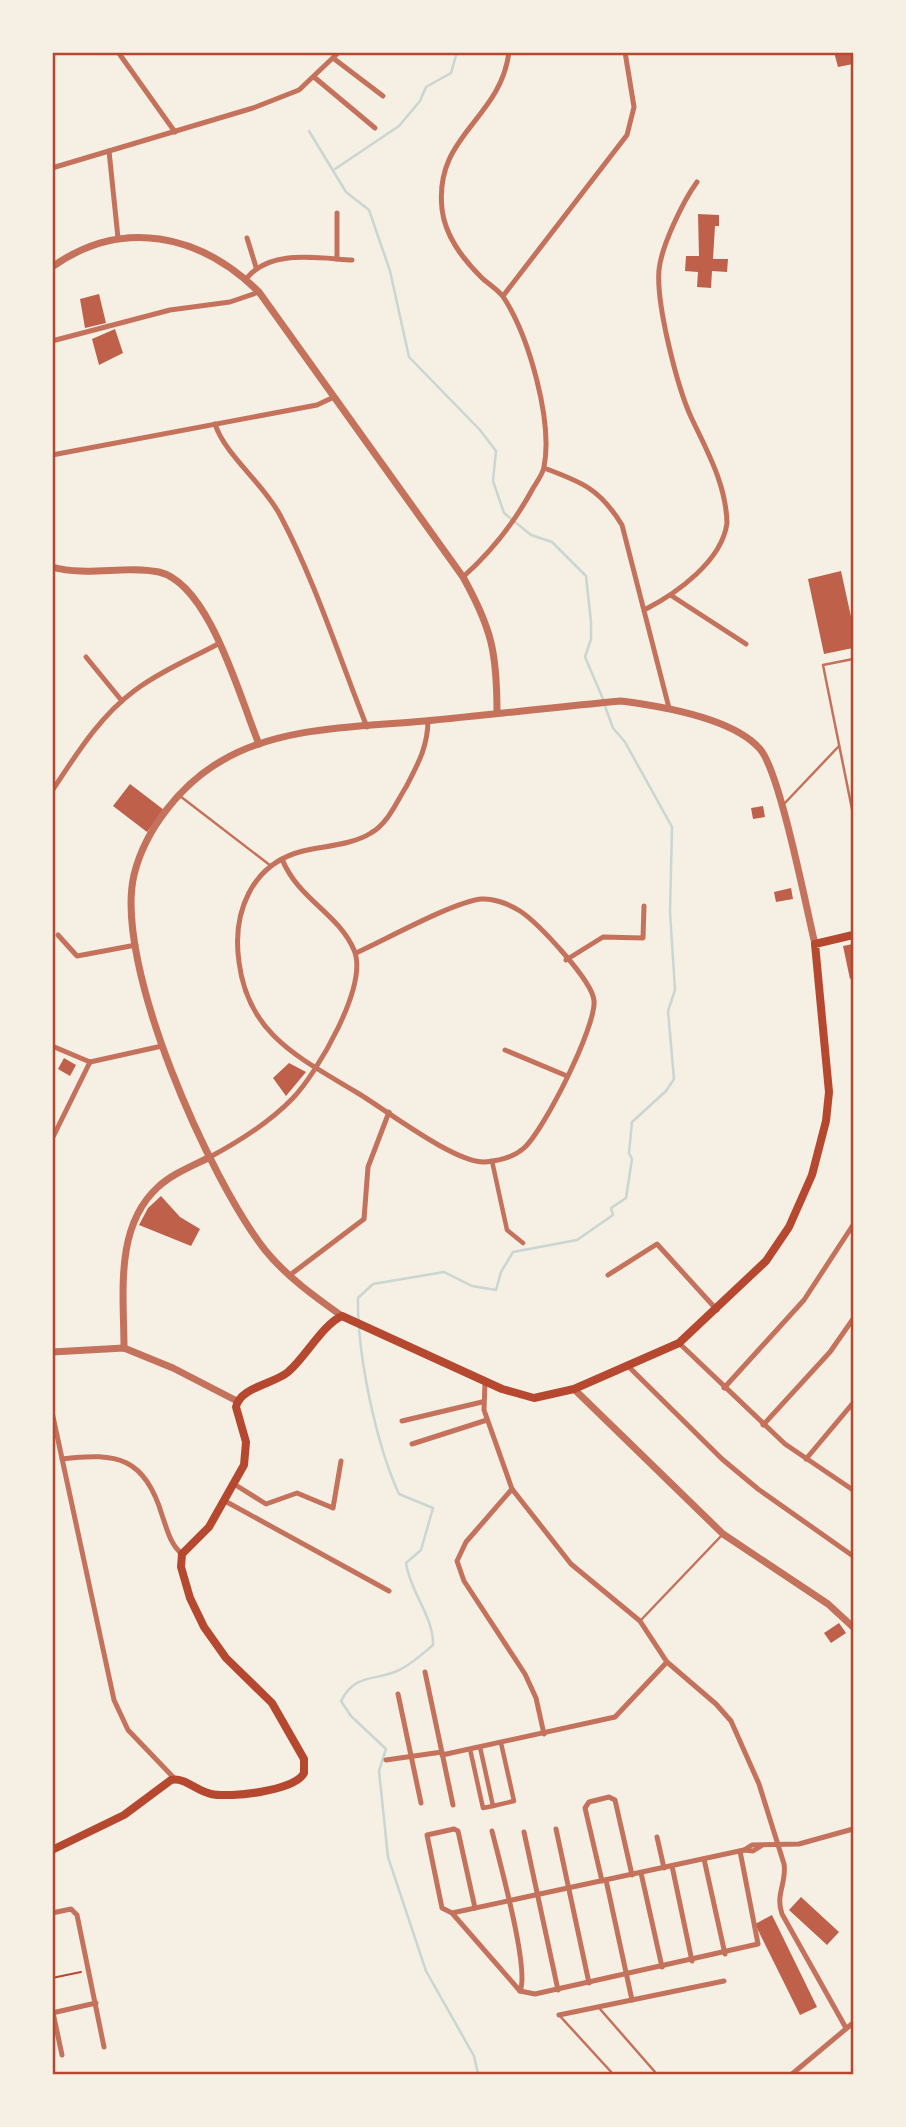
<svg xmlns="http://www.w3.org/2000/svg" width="906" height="2127" viewBox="0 0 906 2127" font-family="'PT Sans Narrow',sans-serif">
  <rect width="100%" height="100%" fill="#f6efe4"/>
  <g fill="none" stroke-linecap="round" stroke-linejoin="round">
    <g stroke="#c9d6d2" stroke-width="2.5">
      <polyline points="309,131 346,192 369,210 390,271 409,357 480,430 496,451 493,481 504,513 531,535 552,542 586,576 591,622 591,639 585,657 603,699"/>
      <polyline points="335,169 399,126 420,101 426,87 451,73 457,52"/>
      <path d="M478,2074L474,2056L426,1971L388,1857L379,1771L386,1749L351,1716L341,1701C355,1673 375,1681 397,1671C411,1665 422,1654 433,1645C434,1617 410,1592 406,1563L421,1550L433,1508L399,1494C376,1444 357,1354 358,1298L373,1284L444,1272L472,1286L496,1290L501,1272L513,1252L577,1240L613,1215L611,1208L626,1198L632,1159L629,1153L632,1122L666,1091L674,1079L668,1011L675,990L670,912L672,827L625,742L613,728L605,706"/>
    </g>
  </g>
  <g fill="#bf614a">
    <polygon points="834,52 853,52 853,64 838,67"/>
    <polygon points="698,214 719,215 719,226 715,226 713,259 728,259 727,272 712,271 711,288 697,287 698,272 685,271 686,256 699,256"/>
    <polygon points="99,294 106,323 85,328 80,299"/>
    <polygon points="115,329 123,353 99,365 92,339"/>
    <polygon points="841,571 853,626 853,648 824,654 808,579"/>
    <polygon points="130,784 164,810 147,832 113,806"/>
    <polygon points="763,806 765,817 753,819 751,808"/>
    <polygon points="791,888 793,899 776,902 774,892"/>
    <polygon points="853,944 853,978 850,979 843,946"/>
    <polygon points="64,1058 76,1065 70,1076 58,1069"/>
    <polygon points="289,1063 306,1072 286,1096 273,1078"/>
    <polygon points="161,1196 180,1217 200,1229 191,1246 139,1225 148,1208"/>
    <polygon points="839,1623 846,1633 831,1643 824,1633"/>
    <polygon points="801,1897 839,1932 827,1945 789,1910"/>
    <polygon points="772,1915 817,2007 800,2015 755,1924"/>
  </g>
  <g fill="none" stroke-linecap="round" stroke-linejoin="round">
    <polyline stroke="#b5482f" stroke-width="2" points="52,1978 81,1972"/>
    <g stroke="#c5725c" stroke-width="2.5">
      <polyline points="853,659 823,665 853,814"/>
      <polyline points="180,796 271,866"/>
      <polyline points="784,804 839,746"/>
      <polyline points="641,1620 723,1534"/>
      <polyline points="600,2009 655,2072"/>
      <polyline points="559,2015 613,2074"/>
    </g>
    <g stroke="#c5725c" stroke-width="4.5">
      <polyline points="492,1161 507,1230 523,1243"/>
      <polyline points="480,1747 493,1806 514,1801 501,1743"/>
      <polyline points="470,1749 483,1808 493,1806"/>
    </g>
    <g stroke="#c5725c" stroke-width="5">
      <polyline points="118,52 175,132"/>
      <polyline points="52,53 53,52"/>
      <polyline points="333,58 383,96"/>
      <polyline points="314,77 375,128"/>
      <polyline points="109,151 118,238"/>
      <polyline points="52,168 253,108 299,90 339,52"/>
      <polyline points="247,238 256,267"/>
      <polyline points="337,259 337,213"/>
      <path d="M246,279C269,249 317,258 352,260"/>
      <polyline points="503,296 627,135 634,107 625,52"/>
      <polyline points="52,341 170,310 230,302 259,292"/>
      <path d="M215,424C225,455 263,483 280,515C315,581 339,657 367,727"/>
      <polyline points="52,455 317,405 334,397"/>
      <path d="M544,468C582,482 600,489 622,525L669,708"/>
      <path d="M463,577C492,551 513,525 532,490C536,483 543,474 544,467C553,421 529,337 504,298C499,290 488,284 481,277C462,258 445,236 442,209C434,134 500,121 509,52"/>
      <polyline points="672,596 746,644"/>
      <path d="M646,609C677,593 722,561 727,523C726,484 707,451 691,417C677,386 656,304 659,270C661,247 683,201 697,182"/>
      <polyline points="86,657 122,701"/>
      <path d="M52,791C76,755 99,717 134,691C159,672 190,659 218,644"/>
      <polyline points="58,935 77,956 136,945"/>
      <path d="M356,953C385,940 453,902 481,899C493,898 509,904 520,911C538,923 593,981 594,1001C596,1027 544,1130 524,1148C514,1157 498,1161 485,1162C454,1163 385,1109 356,1092C300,1058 248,1035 239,962C232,913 251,864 303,851C324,846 352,845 371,833C388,823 396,803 406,787C418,764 428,746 428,720"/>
      <polyline points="566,960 603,937 643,938 644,906"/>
      <polyline points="52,1046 90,1062"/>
      <polyline points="505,1050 567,1076"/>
      <polyline points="90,1062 162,1046"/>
      <polyline points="52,1139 90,1062"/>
      <path d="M210,1157C238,1142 270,1122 293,1098C317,1073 369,985 354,950C338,913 298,899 282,859"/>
      <polyline points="290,1275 364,1219 368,1167 389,1112"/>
      <polyline points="608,1275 657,1244 717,1310"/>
      <polyline points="679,1343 785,1444 853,1490"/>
      <polyline points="628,1366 722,1459 758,1489 853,1556"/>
      <path d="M485,1382L484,1410L512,1489L571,1564L640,1621L667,1662L716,1704L731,1721L759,1784L784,1864C787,1882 775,1895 782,1914L846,2028"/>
      <polyline points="724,1388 804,1300 853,1225"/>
      <polyline points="52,1412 114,1700 128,1730 175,1779"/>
      <polyline points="402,1421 482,1402"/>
      <polyline points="763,1425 830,1352 853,1319"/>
      <polyline points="412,1444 487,1420"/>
      <path d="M62,1459C118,1452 145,1458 162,1515C167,1529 170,1544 182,1554"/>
      <polyline points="806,1459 853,1403"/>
      <polyline points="234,1484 266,1504 297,1493 333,1508 341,1461"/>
      <polyline points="512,1489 466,1542 457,1561 464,1581 525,1674 536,1698 544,1734"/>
      <polyline points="225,1501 389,1591"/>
      <polyline points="425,1672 453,1805"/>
      <polyline points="398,1694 421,1803"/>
      <polyline points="442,1755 615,1717 667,1662"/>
      <polyline points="386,1760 442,1752"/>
      <polyline points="556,1829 589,1983"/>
      <path d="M492,1831C499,1860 530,1970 520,1991"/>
      <polyline points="524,1832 558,1990"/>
      <polyline points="657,1837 664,1868"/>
      <polyline points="744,1850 752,1845 799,1844 853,1829"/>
      <polyline points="704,1859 725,1954"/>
      <polyline points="672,1866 692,1961"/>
      <polyline points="641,1873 662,1967"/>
      <polyline points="606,1880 632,2000"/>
      <polyline points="602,1881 585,1808 589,1802 609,1797 615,1800 632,1875"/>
      <polyline points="475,1908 458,1831 454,1829 427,1835 442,1908 452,1913 520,1991 535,1994 758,1944 740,1851"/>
      <polyline points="52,1913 71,1909 77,1915 104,2047"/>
      <polyline points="452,1913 744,1850 753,1851 761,1846"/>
      <polyline points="52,2008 62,2055"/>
      <polyline points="52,2013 96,2003"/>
      <polyline points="559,2015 724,1981"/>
      <polyline points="792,2074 853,2023"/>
    </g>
    <g stroke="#c5725c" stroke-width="7">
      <path d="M52,267C122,217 200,234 259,292L463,577C492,629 497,653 497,713"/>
      <path d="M52,567C88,577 124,565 159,572C210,584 240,699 259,744"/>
      <path d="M342,1316C315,1297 286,1276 265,1250C210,1180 113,964 134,875C145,829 182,783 223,760C281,726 360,727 425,721C490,715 555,707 621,701C660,706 733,718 760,749C780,772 806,907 815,944"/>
      <path d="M124,1348C124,1295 114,1227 158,1187C172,1174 192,1166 210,1157"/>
      <polyline points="52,1352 124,1348 173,1368 237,1401"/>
      <polyline points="574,1389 723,1534 828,1604 853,1627"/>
    </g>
    <path stroke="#b5482f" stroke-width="8" d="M52,1850L124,1815L171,1780C185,1777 196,1791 211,1794C230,1798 295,1791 304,1773V1759L272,1703L226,1658L204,1627L190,1598L181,1567L182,1554L209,1527L244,1465L246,1442L236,1407C240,1387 274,1384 288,1372C305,1358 323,1324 342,1316L502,1389L534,1398L574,1389L679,1343L766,1261L789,1227L812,1175L826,1121L829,1092L815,944L853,935"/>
  </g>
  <rect width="906" height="2127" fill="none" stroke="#f6efe4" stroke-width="108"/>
  <rect x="54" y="54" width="798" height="2019" fill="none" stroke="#b5482f" stroke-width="2.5"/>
</svg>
